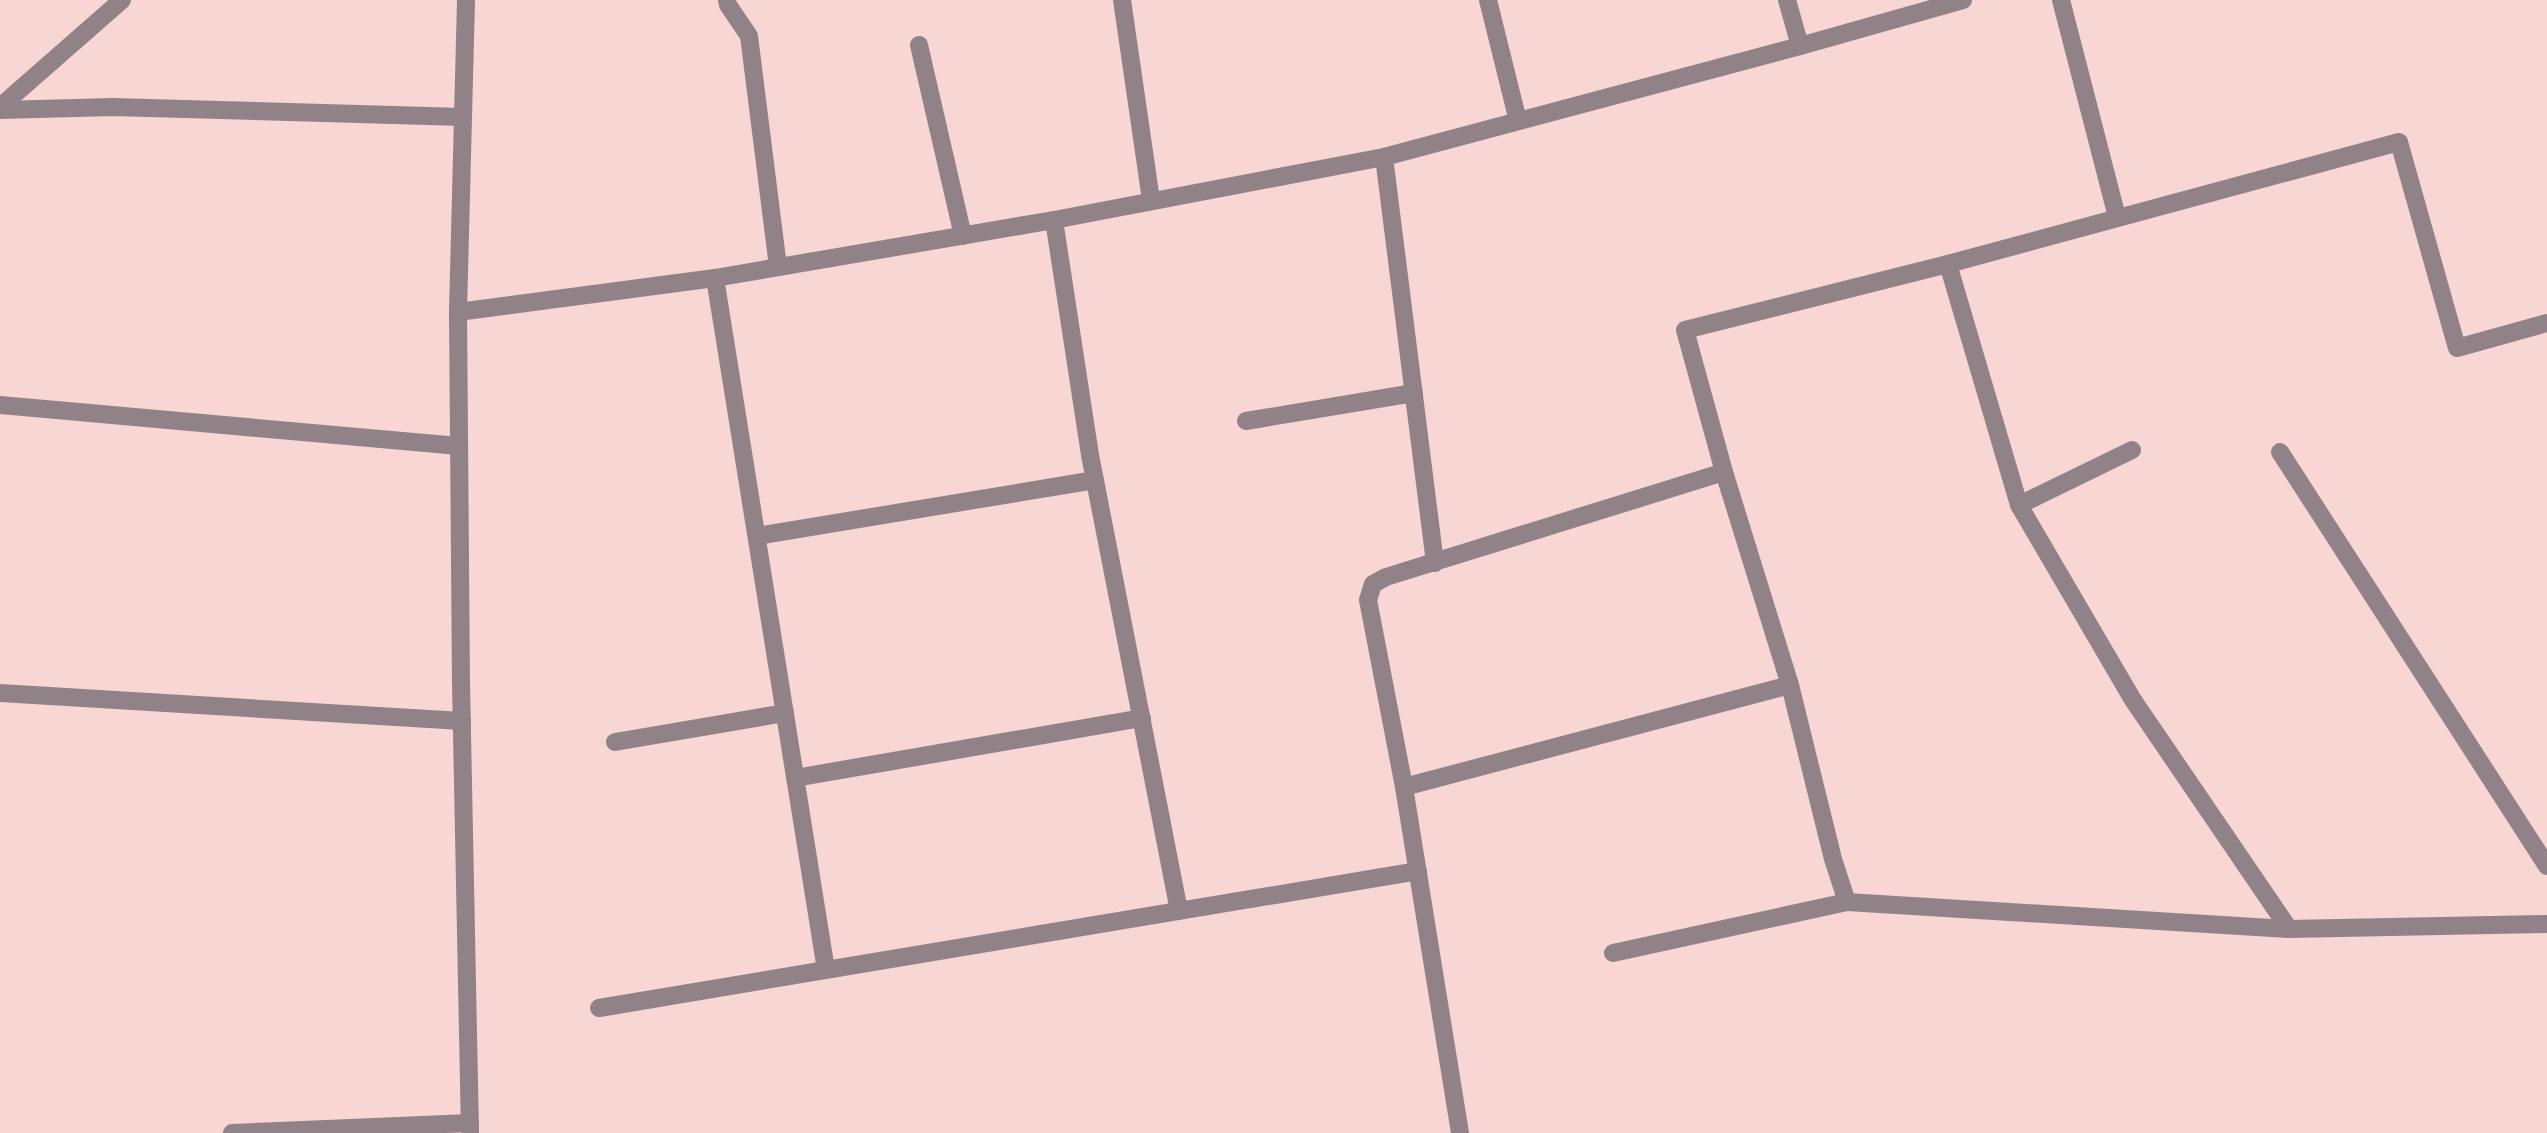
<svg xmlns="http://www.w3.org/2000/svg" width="2547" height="1133" viewBox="0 0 2547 1133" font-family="'Zilla Slab',serif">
  <rect width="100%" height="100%" fill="#f7d6d4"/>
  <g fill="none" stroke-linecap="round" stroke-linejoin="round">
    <g stroke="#918288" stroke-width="18">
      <polyline points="466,0 458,312 461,683 470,1133"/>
      <polyline points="727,0 728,5 749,36 778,267"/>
      <polyline points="1122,0 1151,200"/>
      <polyline points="1488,0 1518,121"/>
      <polyline points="1787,0 1800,46"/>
      <polyline points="2061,0 2117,217"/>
      <polyline points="919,45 963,236"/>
      <polyline points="0,107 122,0"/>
      <polyline points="0,110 113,107 463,117"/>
      <polyline points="1384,157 1435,563"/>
      <polyline points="1054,220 1090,455 1179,911"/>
      <polyline points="1948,264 2019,505 2133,700 2289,929"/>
      <polyline points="715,278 826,970"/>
      <polyline points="458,312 715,278 1054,220 1384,157 1800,46 1963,0"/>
      <polyline points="2547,323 2457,348 2399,142 1948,264 1685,330 1724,472 1790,685 1833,859 1847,902 2289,929 2547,924"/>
      <polyline points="0,405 459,446"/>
      <polyline points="1246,421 1414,393"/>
      <polyline points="2280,452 2547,866"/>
      <polyline points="2019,505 2132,450"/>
      <polyline points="757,536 1095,480"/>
      <polyline points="0,693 462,721"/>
      <polyline points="615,742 785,713"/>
      <polyline points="795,778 1142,718"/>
      <polyline points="1404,787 1790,685"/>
      <polyline points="1613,953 1847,902"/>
      <polyline points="599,1008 1418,871"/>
      <polyline points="232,1133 470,1123"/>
      <polyline points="1460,1133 1404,787 1368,600 1373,584 1386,577 1724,472"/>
    </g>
  </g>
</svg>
